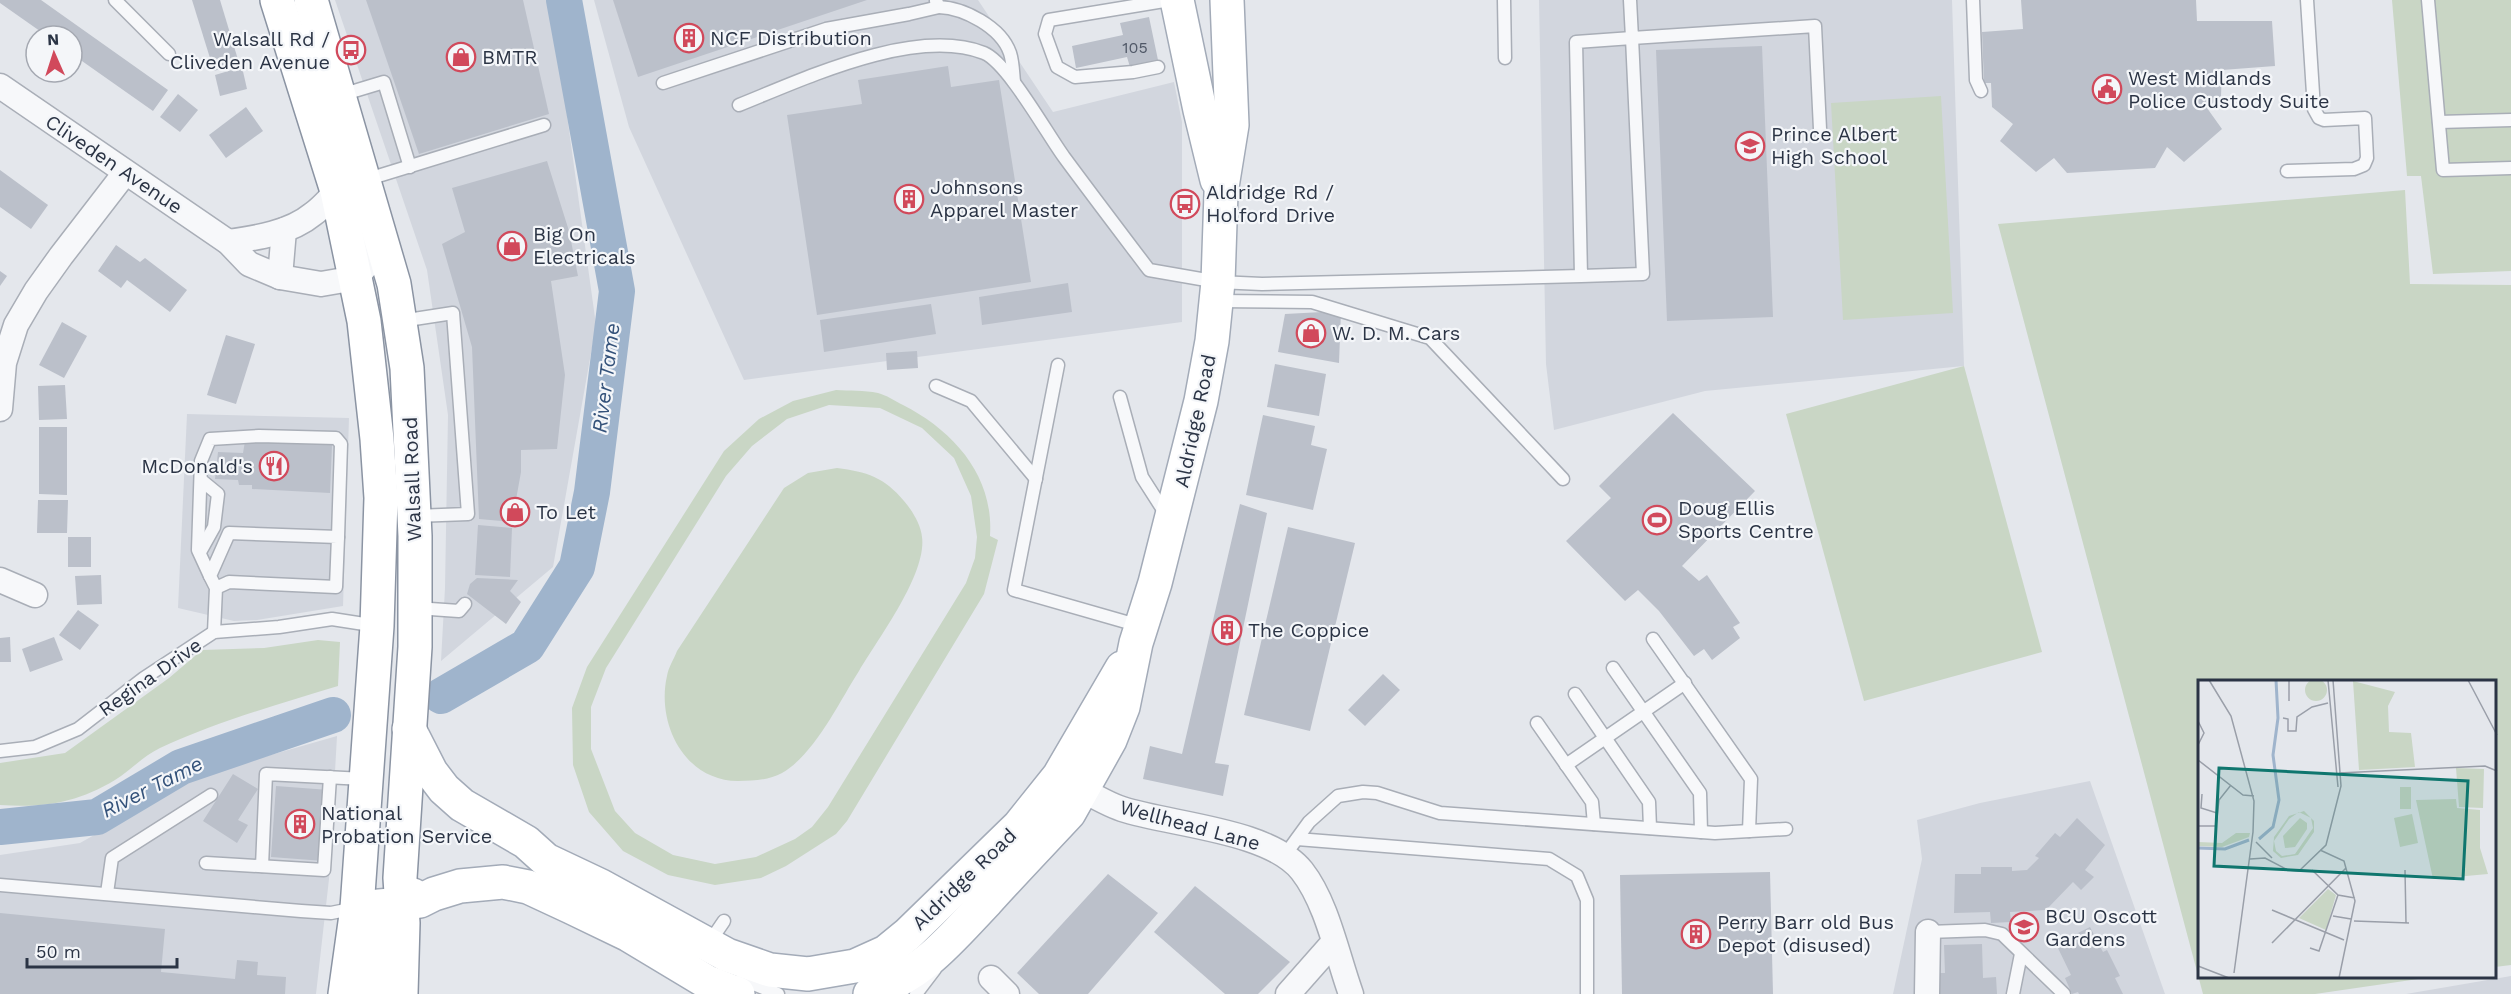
<svg xmlns="http://www.w3.org/2000/svg" width="2511" height="994" viewBox="0 0 2511 994" font-family="'Work Sans',sans-serif">
  <rect width="100%" height="100%" fill="#e4e7ec"/>
  <g fill="#d2d6de">
    <polygon points="335,0 551,0 596,325 553,567 441,661 445,588 448,415 427,270"/>
    <polygon points="594,0 978,0 1053,112 1174,82 1182,122 1182,322 744,380 629,127"/>
    <polygon points="1539,0 1952,0 1964,366 1705,391 1554,430 1546,364"/>
    <polygon points="187,414 349,418 343,606 257,620 234,621 178,608"/>
    <polygon points="337,736 329,879 316,994 0,994 0,855 80,843 201,775"/>
    <polygon points="2090,781 2165,994 1893,994 1922,859 1917,820 1980,803"/>
    <polygon points="2511,976 2511,994 2406,994"/>
  </g>
  <g fill="#c9d6c5" fill-rule="evenodd">
    <polygon points="2392,0 2511,0 2511,271 2433,274 2421,176 2407,176"/>
    <polygon points="1941,96 1953,313 1843,320 1831,103"/>
    <polygon points="2405,190 2410,284 2511,285 2511,965 2495,967 2494,682 2199,682 2199,978 2425,978 2315,994 2203,994 1998,224"/>
    <polygon points="1964,366 2042,652 1864,701 1786,414"/>
    <path d="M836,390C849,391 864,390 878,393C886,395 895,401 903,405C954,431 994,476 990,536L998,540L984,594L847,821L836,834L786,866L761,878L715,885L668,875L623,851L589,812L573,765L572,708L587,667L724,451L759,419L793,401ZM829,405L880,408L922,428L954,458L971,496L977,537L975,558L966,583L828,807L812,827L795,839L756,857L715,864L673,855L635,833L615,811L591,749V707L606,668L726,476L752,446L787,419Z"/>
    <path d="M837,468C867,472 884,477 904,501C912,510 921,525 922,537C927,574 878,639 859,671C839,702 815,754 782,773C769,780 753,781 738,781C685,781 656,724 667,676C668,668 674,659 677,651L784,488L808,473Z"/>
    <path d="M318,640L340,642L338,686C279,704 216,722 160,748C143,756 130,771 115,780C77,803 43,808 0,805V763L65,753L169,678L202,650L264,648Z"/>
  </g>
  <g fill="none" stroke-linecap="round" stroke-linejoin="round">
    <g stroke="#9fb4cc" stroke-width="36">
      <polyline points="441,696 527,646 577,567 592,492 617,291 564,0"/>
      <polyline points="0,827 97,817 181,767 333,715"/>
    </g>
  </g>
  <g fill="#bbc0ca">
    <polygon points="0,0 41,0 168,90 153,111 72,54 72,36 47,36 0,3"/>
    <polygon points="192,0 220,0 239,63 214,71"/>
    <polygon points="366,0 523,0 549,114 419,154"/>
    <polygon points="613,0 867,0 638,77"/>
    <polygon points="2021,0 2196,0 2197,21 2272,21 2275,66 2222,70 2221,96 2207,108 2222,129 2184,162 2167,147 2155,168 2067,173 2054,158 2036,172 2000,141 2013,124 1992,107 1991,83 1984,83 1982,32 2023,29"/>
    <polygon points="1149,17 1158,60 1130,67 1127,57 1076,68 1072,46 1123,35 1120,23"/>
    <polygon points="1762,46 1773,317 1667,321 1656,50"/>
    <polygon points="948,66 951,87 999,80 1031,282 817,315 787,115 862,104 858,80"/>
    <polygon points="242,67 247,89 220,96 215,75"/>
    <polygon points="178,94 198,110 180,132 160,117"/>
    <polygon points="246,107 263,131 226,158 209,135"/>
    <polygon points="547,161 569,231 578,276 551,281 565,375 557,449 521,450 521,472 512,522 479,519 472,347 442,244 465,232 452,188"/>
    <polygon points="0,170 48,205 31,229 0,207"/>
    <polygon points="116,245 140,262 145,258 187,290 170,312 127,280 121,288 98,271"/>
    <polygon points="0,271 7,276 0,286"/>
    <polygon points="1068,283 1072,312 982,325 979,297"/>
    <polygon points="931,304 936,334 824,352 820,320"/>
    <polygon points="1341,311 1339,363 1278,352 1285,314"/>
    <polygon points="62,322 87,336 64,378 39,365"/>
    <polygon points="226,335 255,344 236,404 207,395"/>
    <polygon points="917,351 918,368 887,370 886,353"/>
    <polygon points="1275,364 1326,374 1319,416 1267,407"/>
    <polygon points="65,385 67,419 39,420 38,386"/>
    <polygon points="1673,413 1755,491 1682,566 1699,581 1707,575 1740,623 1733,627 1740,638 1712,660 1704,649 1694,656 1659,611 1638,590 1625,601 1566,541 1611,498 1599,486"/>
    <polygon points="1263,415 1315,426 1311,445 1327,449 1313,510 1246,495"/>
    <polygon points="39,427 67,427 67,495 39,494"/>
    <polygon points="245,441 332,445 330,493 252,489 252,485 239,485 238,480 215,479 218,452 243,453"/>
    <polygon points="38,500 68,500 67,533 37,533"/>
    <polygon points="1240,504 1267,513 1215,763 1229,765 1223,796 1143,779 1150,746 1182,754"/>
    <polygon points="478,525 512,528 510,577 475,575"/>
    <polygon points="1288,527 1355,543 1310,731 1244,715"/>
    <rect x="68" y="537" width="23" height="30"/>
    <polygon points="101,575 102,604 77,605 75,576"/>
    <polygon points="477,578 518,580 510,591 521,602 506,624 467,594 470,584"/>
    <polygon points="78,610 99,625 80,650 59,635"/>
    <polygon points="10,637 11,662 0,662 0,638"/>
    <polygon points="54,637 63,660 30,672 22,649"/>
    <polygon points="1383,674 1400,690 1365,726 1348,710"/>
    <polygon points="233,774 258,789 238,820 248,825 237,843 203,821"/>
    <polygon points="276,786 329,790 324,861 271,857"/>
    <polygon points="2077,818 2105,845 2085,870 2094,877 2081,890 2073,882 2046,910 2010,912 2011,922 1991,923 1990,912 1954,913 1955,874 1981,874 1981,867 2012,867 2012,871 2027,870 2039,858 2035,856 2055,833 2060,837"/>
    <polygon points="1770,872 1773,994 1622,994 1620,875"/>
    <polygon points="1108,874 1158,913 1088,994 1039,994 1017,973"/>
    <polygon points="1195,886 1290,962 1258,994 1225,994 1154,932"/>
    <polygon points="0,913 165,929 161,972 235,979 237,960 258,962 257,975 286,977 285,994 0,994"/>
    <polygon points="2090,927 2103,952 2107,950 2120,976 2115,978 2123,994 2079,994 2078,992 2072,994 2065,978 2071,975 2056,944"/>
    <polygon points="1982,944 1983,978 1996,977 1997,994 1939,994 1938,973 1945,973 1944,945"/>
  </g>
  <g fill="none" stroke-linecap="round" stroke-linejoin="round">
    <g stroke="#a9aeb7" stroke-width="15">
      <g id="lane">
        <polyline points="115,0 169,54"/>
        <polyline points="1504,0 1505,58"/>
        <polyline points="1630,0 1632,38 1815,26 1820,129"/>
        <polyline points="1973,0 1976,80 1981,91"/>
        <polyline points="2428,0 2443,170 2511,168"/>
        <path d="M936,1L939,7C964,8 1001,27 1010,53C1013,62 1013,73 1014,82"/>
        <polyline points="1158,67 1133,72 1075,77 1057,67 1045,34 1049,20 1170,0"/>
        <polyline points="663,83 826,29 909,14 939,7"/>
        <polyline points="341,95 384,82 410,167"/>
        <path d="M739,105C804,79 915,26 984,53C1008,63 1047,134 1064,157C1092,195 1121,233 1149,270L1218,282L1262,284L1581,276L1576,42L1632,38L1643,274L1581,276"/>
        <polyline points="2439,122 2511,120"/>
        <polyline points="2287,171 2354,169 2364,165 2367,158 2365,118 2324,120 2319,118 2314,109 2307,0"/>
        <polyline points="365,180 544,125"/>
        <polyline points="1217,301 1312,302 1430,338 1563,479"/>
        <polyline points="401,321 453,313 468,514 415,516"/>
        <polyline points="1058,365 1014,590 1140,626"/>
        <polyline points="936,386 971,401 1036,479"/>
        <polyline points="1120,397 1142,477 1167,516"/>
        <polyline points="200,552 214,527 218,494 201,480"/>
        <polyline points="210,576 198,550 201,461 210,439 259,436 336,438 341,444 338,537"/>
        <polyline points="416,608 459,611 465,604"/>
        <polyline points="214,632 216,588 210,576 229,533 338,537 336,587 229,582 216,588"/>
        <polyline points="1653,639 1751,779 1749,831"/>
        <polyline points="1613,668 1700,793 1701,832"/>
        <polyline points="1575,694 1649,802 1650,828"/>
        <polyline points="1537,723 1592,802 1594,824"/>
        <polyline points="0,751 35,747 78,729 144,678 214,632 279,627 332,619 377,626"/>
        <polyline points="1566,765 1685,683"/>
        <polyline points="1297,839 1549,859 1577,876 1587,900 1587,994"/>
        <polyline points="1285,855 1309,822 1338,796 1363,792 1377,793 1440,813 1715,833 1786,829"/>
        <polyline points="206,863 324,870 330,777"/>
        <polyline points="262,866 266,774 364,779"/>
        <polyline points="0,885 301,911 331,913 356,908"/>
        <polyline points="107,893 112,858 211,795"/>
        <polyline points="1928,932 1985,930 2002,934 2064,994"/>
        <polyline points="709,943 724,921"/>
        <polyline points="739,969 751,983 778,994"/>
        <polyline points="916,994 935,969"/>
        <polyline points="2013,994 2021,954"/>
      </g>
    </g>
    <g stroke="#a9aeb7" stroke-width="27">
      <g id="street">
        <polyline points="0,86 228,242 249,264 280,277 321,284 356,278 371,260 365,230"/>
        <path d="M228,242C256,238 290,233 313,214C322,208 329,199 337,191"/>
        <polyline points="280,277 284,230"/>
        <polyline points="0,409 4,363 16,325 36,291 61,256 125,173"/>
        <polyline points="0,580 35,595"/>
        <path d="M1069,782C1085,791 1104,803 1122,809C1171,825 1270,830 1302,871C1327,903 1337,955 1351,994"/>
        <polyline points="991,978 1007,994"/>
        <polyline points="1288,994 1333,943"/>
        <polyline points="1927,994 1928,932"/>
      </g>
    </g>
    <g stroke="#a3abb8" stroke-width="36">
      <g id="primary">
        <polyline points="1177,0 1200,110 1217,180"/>
        <polyline points="409,729 431,772 444,789 462,805 526,842 546,860 601,886 727,955 770,970 808,974 855,966 886,952 908,934 1019,826 1059,776 1122,668"/>
        <polyline points="357,908 402,904 420,901 434,894 460,886 503,882 528,887 571,907 629,935 707,982 738,994"/>
        <polyline points="372,994 380,932 402,904 413,895"/>
        <path d="M870,994C926,971 947,943 987,901C1014,871 1042,842 1069,813L1110,740L1123,707L1136,643L1155,583L1201,401L1212,341L1218,282L1221,193L1232,125L1227,0"/>
      </g>
    </g>
    <g stroke="#8b94a3" stroke-width="36">
      <g id="highway">
        <polyline points="277,0 337,191 364,321 377,439 381,498 377,626 357,908 345,994"/>
        <polyline points="311,0 394,284 407,368 415,536 415,647 400,878 403,923 401,994"/>
      </g>
    </g>
    <use href="#lane" stroke="#f7f8fa" stroke-width="12"/>
    <use href="#street" stroke="#f7f8fa" stroke-width="24"/>
    <use href="#primary" stroke="#fff" stroke-width="33"/>
    <use href="#highway" stroke="#fff" stroke-width="33"/>
  </g>
  <defs>
    <g id="building-ring" transform="scale(1.5)"><circle r="9.5" fill="#f4f6f9" stroke="#d1495b" stroke-width="1.5"/><path d="M-4-6H4V6H1V3H-1V6H-4ZM-2.5-4.3h1.7v1.8h-1.7ZM.8-4.3h1.7v1.8H.8ZM-2.5-1h1.7V.8h-1.7ZM.8-1h1.7V.8H.8Z" fill="#d1495b"/></g>
    <g id="bus-ring" transform="scale(1.5)"><circle r="9.5" fill="#f4f6f9" stroke="#d1495b" stroke-width="1.5"/><path d="M-5-6H5V4H4V6H2V4H-2V6H-4V4H-5ZM-3.5-4V0h7V-4ZM-3.5 1.2v1.5H-2V1.2ZM2 1.2v1.5H3.5V1.2Z" fill="#d1495b"/></g>
    <g id="shop-ring" transform="scale(1.5)"><circle r="9.5" fill="#f4f6f9" stroke="#d1495b" stroke-width="1.5"/><path d="M-5-2.5h2.3a2.7 3.5 0 0 1 5.4 0H5L5.5 6h-11ZM-1.5-2.5h3a1.5 2.3 0 0 0-3 0Z" fill="#d1495b"/></g>
    <g id="civic-ring" transform="scale(1.5)"><circle r="9.5" fill="#f4f6f9" stroke="#d1495b" stroke-width="1.5"/><path d="M-.6-6.5H3V-4.5H.6V-3L4-1V1h2V6H-6V1h2V-1L-.6-3ZM-1.2 2.5V6h2.4V2.5Z" fill="#d1495b"/></g>
    <g id="school-ring" transform="scale(1.5)"><circle r="9.5" fill="#f4f6f9" stroke="#d1495b" stroke-width="1.5"/><path d="M0-5L7-2L0 1L-7-2ZM-4 1L0 2.5L4 1V4Q0 6-4 4Z" fill="#d1495b"/></g>
    <g id="restaurant-ring" transform="scale(1.5)"><circle r="9.5" fill="#f4f6f9" stroke="#d1495b" stroke-width="1.5"/><path d="M-5-6h1v4h1v-4h1v4h1v-4h1v5L-1.5 .5V6h-2V.5L-5-1ZM5-6V6H3V1.5H1.5Q1.5-4 5-6Z" fill="#d1495b"/></g>
    <g id="stadium-ring" transform="scale(1.5)"><circle r="9.5" fill="#f4f6f9" stroke="#d1495b" stroke-width="1.5"/><path d="M0-5a6.5 5 0 1 0 0 10a6.5 5 0 1 0 0-10ZM-3.5-1.8h7v3.6h-7Z" fill="#d1495b"/></g>
    <g id="university-ring" transform="scale(1.5)"><circle r="9.5" fill="#f4f6f9" stroke="#d1495b" stroke-width="1.5"/><path d="M0-5L7-2L0 1L-7-2ZM-4 1L0 2.5L4 1V4Q0 6-4 4Z" fill="#d1495b"/></g>
  </defs>
  <g fill-rule="evenodd">
    <use href="#building-ring" x="689" y="38"/>
    <use href="#bus-ring" x="351" y="50"/>
    <use href="#shop-ring" x="461" y="57"/>
    <use href="#civic-ring" x="2107" y="89"/>
    <use href="#school-ring" x="1750" y="146"/>
    <use href="#building-ring" x="909" y="199"/>
    <use href="#bus-ring" x="1185" y="204"/>
    <use href="#shop-ring" x="512" y="246"/>
    <use href="#shop-ring" x="1311" y="333"/>
    <use href="#restaurant-ring" x="274" y="466"/>
    <use href="#shop-ring" x="515" y="512"/>
    <use href="#stadium-ring" x="1657" y="520"/>
    <use href="#building-ring" x="1227" y="630"/>
    <use href="#building-ring" x="300" y="824"/>
    <use href="#university-ring" x="2024" y="927"/>
    <use href="#building-ring" x="1696" y="934"/>
  </g>
  <g text-anchor="middle" stroke-width="4.5" stroke-linejoin="round" paint-order="stroke">
    <g font-size="16" fill="#4f5766">
      <text x="1135" y="53">105</text>
    </g>
    <g font-size="20" fill="#2b3445" stroke="#f4f6f9" text-anchor="start">
      <text x="710" y="45">NCF Distribution</text>
      <text x="330" y="46" text-anchor="end">Walsall Rd /<tspan x="330" dy="23">Cliveden Avenue</tspan></text>
      <text x="482" y="64">BMTR</text>
      <text x="2128" y="85">West Midlands<tspan x="2128" dy="23">Police Custody Suite</tspan></text>
      <text x="1771" y="141">Prince Albert<tspan x="1771" dy="23">High School</tspan></text>
      <text x="930" y="194">Johnsons<tspan x="930" dy="23">Apparel Master</tspan></text>
      <text x="1206" y="199">Aldridge Rd /<tspan x="1206" dy="23">Holford Drive</tspan></text>
      <text x="533" y="241">Big On<tspan x="533" dy="23">Electricals</tspan></text>
      <text x="1332" y="340">W. D. M. Cars</text>
      <text x="253" y="473" text-anchor="end">McDonald's</text>
      <text x="1678" y="515">Doug Ellis<tspan x="1678" dy="23">Sports Centre</tspan></text>
      <text x="536" y="519">To Let</text>
      <text x="1248" y="637">The Coppice</text>
      <text x="321" y="820">National<tspan x="321" dy="23">Probation Service</tspan></text>
      <text x="2045" y="923">BCU Oscott<tspan x="2045" dy="23">Gardens</tspan></text>
      <text x="1717" y="929">Perry Barr old Bus<tspan x="1717" dy="23">Depot (disused)</tspan></text>
    </g>
    <g font-size="20" fill="#2b3445" stroke="#f4f6f9">
      <text transform="translate(114 164) rotate(34)" y="7">Cliveden Avenue</text>
      <text transform="translate(1195 421) rotate(-78)" y="7">Aldridge Road</text>
      <text transform="translate(412 479) rotate(-92)" y="7">Walsall Road</text>
      <text transform="translate(150 677) rotate(-35)" y="7">Regina Drive</text>
      <text transform="translate(1190 825) rotate(15)" y="7">Wellhead Lane</text>
      <text transform="translate(964 879) rotate(-44)" y="7">Aldridge Road</text>
    </g>
    <g font-size="21" font-style="italic" fill="#34527a" stroke="#f4f6f9">
      <text transform="translate(606 378) rotate(-83)" y="7">River Tame</text>
      <text transform="translate(152 787) rotate(-27)" y="7">River Tame</text>
    </g>
  </g>
  <g transform="translate(2198 680)">
    <rect width="298" height="298" fill="#e4e7ec"/>
    <path d="M107 10a11 11 0 1 1 22 0a11 11 0 1 1-22 0ZM155,1L197,12L190,26L191,52L213,53L217,87L161,90ZM258,88L286,89L285,128L261,127ZM202,107H213V129H202ZM258,119L259,128L282,130V168L290,194L235,199L218,120ZM106,131L116,141V152L100,175L83,178L75,171L76,157L91,136ZM101,132L113,138L115,148L97,174L84,176L78,171L76,161L91,139ZM214,134L220,163L202,167L196,138ZM102,138L109,143V149L97,167L87,168L85,156ZM38,153H52L51,157L24,167L0,166V162L24,163ZM130,209L138,215L128,250L101,238Z" fill="#c9d6c5" fill-rule="evenodd"/>
    <path fill="none" stroke="#9fb4cc" stroke-width="3" d="M61,159L75,147L81,120L75,75L80,38L78,0M0,168L27,169L51,160"/>
    <path fill="none" stroke="#9a9fa9" stroke-width="1.5" d="M11,0L33,36L56,121L55,152L36,293M91,0V21M130,0L140,107M270,0L299,55M85,38L90,39V51H98L99,37L114,27L130,23M0,41L6,53L0,65M0,80L45,115L56,116M141,93L287,86L299,91M4,114L3,128L19,133M0,146H18L21,120L33,105M58,162L74,178M122,170L146,181L157,221L141,298M52,179L67,178L90,190L101,191L128,165L143,106L135,0M114,190L140,215L157,218M207,190L208,243M74,230L146,260M135,236L153,239M156,241L211,243M74,263L148,188M112,268L121,271L140,215M0,286L31,298"/>
    <path fill="#0f766e" fill-opacity="0.15" stroke="#0f766e" stroke-width="3" d="M21,88L270,101L265,199L16,186Z"/>
    <rect width="298" height="298" fill="none" stroke="#2b3445" stroke-width="3"/>
  </g>
  <g transform="translate(54 54) rotate(357)"><circle r="28" fill="#f4f6f9" stroke="#a4a8b1" stroke-width="1.5"/>
  <path d="M0-4.5L10 22L0 15L-10 22Z" fill="#d1495b"/>
  <text y="-9" font-size="16" font-weight="bold" text-anchor="middle" fill="#2b3445">N</text>
  </g>
  <path d="M27 958v9h150v-9" fill="none" stroke="#2b3445" stroke-width="3"/>
  <text x="36" y="958" font-size="18" fill="#2b3445" stroke="#f4f6f9" stroke-width="4.5" paint-order="stroke">50 m</text>
</svg>
